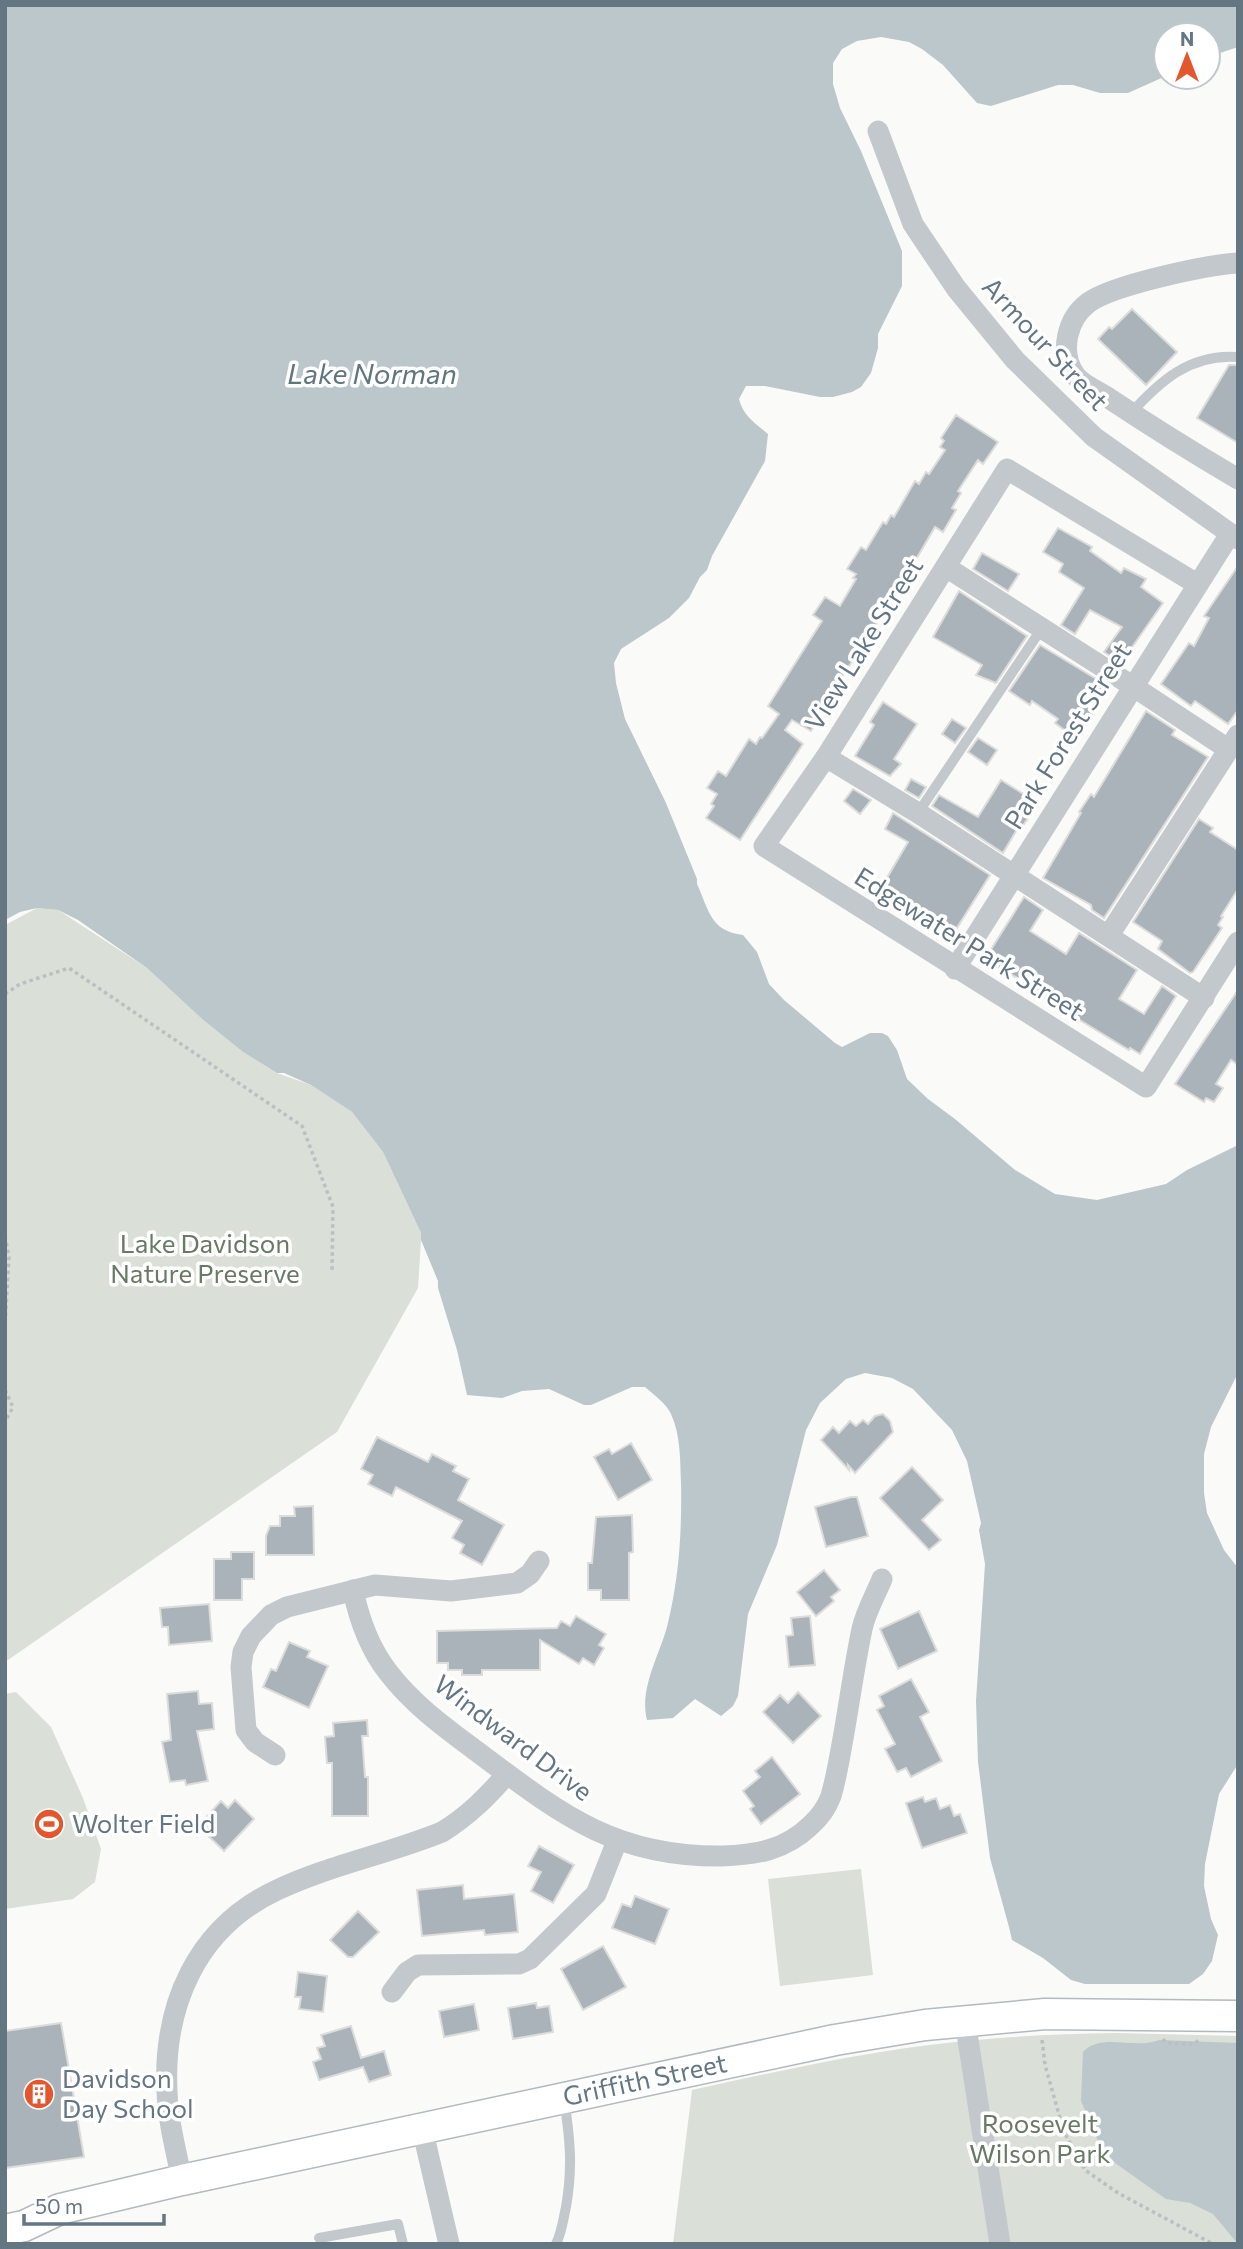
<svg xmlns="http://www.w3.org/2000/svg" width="1243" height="2249" viewBox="0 0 1243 2249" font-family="Commissioner,sans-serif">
  <rect width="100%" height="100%" fill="#fafaf8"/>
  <g fill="#dadfd7">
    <polygon points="37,908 58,910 147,968 202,1019 243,1052 277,1073 311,1085 352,1112 383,1152 421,1233 421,1240 418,1288 337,1432 5,1662 5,925"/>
    <polygon points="16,1692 51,1727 83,1798 101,1849 95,1882 73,1899 5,1909 5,1694"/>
    <polygon points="861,1869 873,1975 780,1986 768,1879"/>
    <path d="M1116,2033L1238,2036V2244H673L692,2090C770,2073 849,2055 929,2045C991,2037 1053,2034 1116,2033Z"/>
  </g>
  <g fill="#bbc7cb">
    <path d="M5,5H1238V47L1208,57V35H1166V76L1128,93H1100L1073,85H1058L991,106L977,103L943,65L922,49L909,42L881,37L857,41L842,49L833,63V84L840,108L861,151L902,251V286L878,334V348L871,373L861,387L852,392L833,397H820L765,386H746L739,399C743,416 755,423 768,434L765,461L712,556L707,570L700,577L689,598L669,618L621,649L614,663L616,683L625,719L666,803L697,879V884C709,910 710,931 743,935L757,952L769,984L784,1000L835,1043L842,1047L870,1033H882L888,1036L897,1050L907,1079L928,1099L955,1119L1015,1170L1055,1194L1097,1200L1166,1184L1187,1170L1238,1145V1373L1211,1427L1204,1454V1493L1207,1513L1224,1550L1238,1568V1764L1219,1794L1205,1864L1204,1886L1211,1919L1218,1935L1212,1961L1203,1974L1189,1984H1085L1071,1980L1043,1958L1012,1940L1009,1927L990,1858L978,1762L976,1701L985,1564L979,1530L981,1523L967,1461L952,1430L913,1389L892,1378L865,1373L846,1379L820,1403L806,1430L777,1545L748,1614L738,1696L733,1706L721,1716L695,1699L673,1718L647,1720C639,1689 659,1656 667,1627C679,1579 682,1532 681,1483C680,1460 681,1436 671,1414C666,1403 654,1395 645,1387H632L591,1405H584L549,1389L522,1391L502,1398L467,1395L457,1350L438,1288V1281L421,1240V1233L383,1152L352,1112L311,1085L284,1073H277L243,1052L202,1019L147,968L78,920L58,910L37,908L20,912L5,920Z"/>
    <path d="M1159,2040L1238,2043V2244L1213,2214L1190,2203L1166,2199L1115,2163L1098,2141L1081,2101L1083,2052C1101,2032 1136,2050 1159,2040Z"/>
  </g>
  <g fill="#aab3b9" stroke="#dcdcda" stroke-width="2">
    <polygon points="1132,309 1177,352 1146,385 1098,339 1109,327 1112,329"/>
    <polygon points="1229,365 1238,365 1238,443 1197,418"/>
    <polygon points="956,415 998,442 983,464 978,460 958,491 961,493 952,508 956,510 943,532 935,527 884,614 883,613 837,685 811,731 792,720 785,730 803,744 740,840 706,818 714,806 711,804 717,794 707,788 718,771 726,776 749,739 756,744 760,737 762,738 779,714 768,706 822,621 813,615 825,597 840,606 856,579 853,578 856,574 847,569 861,547 866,550 883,522 886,524 891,515 894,517 915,481 919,484 926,472 929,474 945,450 940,447 944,441 941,438"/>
    <polygon points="1058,528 1092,547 1090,551 1121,573 1124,568 1146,579 1141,587 1163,603 1121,663 1104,652 1122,627 1090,610 1075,634 1061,625 1084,588 1059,572 1063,564 1043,552"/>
    <polygon points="982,553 1019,574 1008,591 973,569"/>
    <polygon points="1238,566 1238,710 1228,724 1195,701 1191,706 1161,684 1189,643 1194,646 1209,618 1204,616"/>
    <polygon points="959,591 1027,636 996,683 976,675 982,665 933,637"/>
    <polygon points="1040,645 1108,686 1078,740 1055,723 1058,719 1032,701 1030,705 1009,691"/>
    <polygon points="883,702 917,724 894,759 901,764 890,776 855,756 874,725 870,722"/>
    <polygon points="1146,711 1175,730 1172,735 1208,757 1104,918 1092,910 1091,905 1043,878 1081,813 1079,812 1091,794 1094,797"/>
    <polygon points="952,719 966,728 955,743 942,734"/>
    <polygon points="978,738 997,750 987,765 968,752"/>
    <polygon points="911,779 926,787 919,798 905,790"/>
    <polygon points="1001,780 1038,803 1022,827 1019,826 1003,853 932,806 939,795 978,817"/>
    <polygon points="853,789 871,800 860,814 844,801"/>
    <polygon points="893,813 990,875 950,939 904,909 901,914 883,904 886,898 878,893 908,842 885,829"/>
    <polygon points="1199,819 1213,828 1210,832 1238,850 1238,889 1221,916 1223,917 1218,925 1222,928 1193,972 1190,973 1158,949 1162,941 1133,922"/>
    <polygon points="1024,897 1043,910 1030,931 1066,954 1079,933 1137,970 1119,999 1144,1014 1162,986 1176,996 1140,1054 1130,1048 1129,1050 1073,1016 1033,991 1034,988 985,959"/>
    <polygon points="1238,990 1238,1065 1231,1060 1216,1084 1223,1088 1214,1102 1206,1098 1204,1102 1175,1084"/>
    <polygon points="883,1414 890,1421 893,1432 855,1473 848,1465 849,1470 821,1440 833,1427 839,1433 850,1421 856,1426 863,1420 868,1424 875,1416"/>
    <polygon points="377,1437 428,1462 432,1454 456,1466 453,1471 469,1479 458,1500 504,1525 482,1565 460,1553 464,1545 452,1538 462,1521 396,1487 392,1496 368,1484 373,1475 361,1469"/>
    <polygon points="631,1443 652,1480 618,1500 594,1457 609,1449 612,1454"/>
    <polygon points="912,1467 943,1500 922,1520 941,1540 929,1550 880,1498"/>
    <polygon points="851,1497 857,1497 868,1536 826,1547 815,1507"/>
    <polygon points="313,1506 314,1555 266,1555 266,1536 270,1526 280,1526 280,1516 295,1516 294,1507"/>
    <polygon points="632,1515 633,1552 629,1553 629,1600 601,1600 601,1590 588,1590 588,1563 592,1563 596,1517"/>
    <polygon points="231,1552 254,1552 254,1579 242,1579 242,1600 214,1600 214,1559 231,1559"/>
    <polygon points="824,1570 840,1590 831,1597 834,1601 816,1616 797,1592"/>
    <polygon points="209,1604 212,1641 169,1645 168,1627 162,1627 160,1608"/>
    <polygon points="919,1611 937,1651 898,1669 880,1629"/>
    <polygon points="576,1616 606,1634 599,1645 604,1648 594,1665 583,1658 579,1664 540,1640 540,1670 482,1670 482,1675 462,1675 462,1670 448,1670 448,1663 437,1663 437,1631 557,1628 561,1621 570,1626"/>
    <polygon points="810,1616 815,1665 789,1667 786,1636 793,1635 791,1618"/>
    <polygon points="289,1642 310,1651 307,1657 328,1666 309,1708 263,1687 271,1669 276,1671"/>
    <polygon points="911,1679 929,1712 920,1717 942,1761 911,1777 906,1768 897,1772 885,1749 895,1744 877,1710 884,1706 879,1696"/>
    <polygon points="198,1691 199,1704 212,1703 214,1729 197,1731 208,1781 186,1785 185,1780 170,1782 162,1742 171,1740 167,1694"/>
    <polygon points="798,1692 821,1716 793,1743 763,1712 780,1695 788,1703"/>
    <polygon points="367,1720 368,1736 362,1736 365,1777 368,1777 368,1816 332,1816 332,1763 327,1763 325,1737 334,1736 333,1723"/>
    <polygon points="772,1757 800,1794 761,1824 750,1809 754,1806 743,1791 760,1777 755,1771"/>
    <polygon points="923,1797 925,1802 936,1798 940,1809 950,1805 954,1816 960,1814 967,1833 922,1848 906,1803"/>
    <polygon points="235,1800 254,1819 224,1851 198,1826 221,1801 228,1808"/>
    <polygon points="539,1846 574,1865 553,1903 531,1891 541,1872 528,1866"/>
    <polygon points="463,1885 464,1899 514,1894 518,1932 485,1935 484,1930 422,1936 417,1890"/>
    <polygon points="635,1896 669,1909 655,1944 612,1928 622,1904 631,1907"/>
    <polygon points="358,1911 379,1932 353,1957 348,1957 330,1940"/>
    <polygon points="603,1946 626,1987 583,2010 561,1969"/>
    <polygon points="298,1972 327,1976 323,2012 299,2009 301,1997 295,1997"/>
    <polygon points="536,2003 537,2008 549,2006 553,2032 513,2039 508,2008"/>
    <polygon points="474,2004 479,2030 444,2037 439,2011"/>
    <polygon points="61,2023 84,2157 5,2168 5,2031"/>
    <polygon points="351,2026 361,2058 384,2051 391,2075 369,2082 363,2067 319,2080 313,2062 321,2059 317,2048 325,2046 321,2035"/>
  </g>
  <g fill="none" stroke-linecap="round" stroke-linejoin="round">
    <g stroke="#b3babf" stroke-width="33">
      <polyline id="secondary" points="5,2230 24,2226 60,2209 182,2180 835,2040 925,2025 1045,2014 1238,2016"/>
    </g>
    <g stroke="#bbbfc2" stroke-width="3.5" stroke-dasharray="3.5 3.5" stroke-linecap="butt">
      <polyline points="5,994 20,984 69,968 302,1126 333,1207 332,1273"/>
      <polyline points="5,1236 9,1257 5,1325"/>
      <polyline points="5,1390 13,1407 5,1422"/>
      <polyline points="1163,2039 1166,2043 1194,2044 1200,2039"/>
      <polyline points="1042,2040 1045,2065 1064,2132 1085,2170 1118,2193 1213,2244"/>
    </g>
    <g stroke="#c3c8cc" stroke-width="10">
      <path d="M1131,413C1160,381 1191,353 1238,357"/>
      <polyline points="918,813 1042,628"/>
      <polyline points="319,2238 398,2224 403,2244"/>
      <path d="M556,2244C562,2232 563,2220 566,2207C573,2167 570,2138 564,2099"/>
    </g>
    <g stroke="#c3c8cc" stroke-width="21">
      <polyline points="878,131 913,224 956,288 1015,360 1094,437 1238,539"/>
      <path d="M1238,263C1206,265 1112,285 1088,303C1067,319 1059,352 1075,375C1082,385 1100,392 1110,399C1152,427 1194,453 1238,479"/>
      <polyline points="946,567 1134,687 1228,749"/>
      <polyline points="1197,584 1007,469 826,757 764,846 1146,1087 1238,942"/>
      <polyline points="826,757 918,813 1204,998"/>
      <polyline points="1109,935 1238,735"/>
      <polyline points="955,969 1230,534"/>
      <path d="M353,1590C359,1619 370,1649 388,1672C413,1705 447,1729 479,1753C562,1815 615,1857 722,1856C756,1855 785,1850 810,1826C819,1818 827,1807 831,1796C836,1779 839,1761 842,1744C849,1706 854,1667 862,1629C866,1611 875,1596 882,1579"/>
      <polyline points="275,1755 255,1742 246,1730 241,1667 243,1652 251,1636 271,1615 287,1607 375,1585 451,1591 517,1583 530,1574 539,1561"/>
      <polyline points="392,1992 407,1972 418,1965 519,1964 530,1959 596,1894 617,1841"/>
      <polyline points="965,2021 1000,2244"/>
      <polyline points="422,2128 449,2244"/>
      <path d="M182,2180C176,2151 168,2121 167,2091C163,2006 196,1928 277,1890C330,1865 388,1854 442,1832C468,1816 487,1797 507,1774"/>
    </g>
    <use href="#secondary" stroke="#fff" stroke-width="30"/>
  </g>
  <defs>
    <g id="stadium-disc" transform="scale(1.575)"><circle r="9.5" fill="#e4572e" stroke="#fff"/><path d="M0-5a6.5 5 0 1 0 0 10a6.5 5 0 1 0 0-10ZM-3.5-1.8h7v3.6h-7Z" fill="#fff"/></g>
    <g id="building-disc" transform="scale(1.575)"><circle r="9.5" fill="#e4572e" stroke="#fff"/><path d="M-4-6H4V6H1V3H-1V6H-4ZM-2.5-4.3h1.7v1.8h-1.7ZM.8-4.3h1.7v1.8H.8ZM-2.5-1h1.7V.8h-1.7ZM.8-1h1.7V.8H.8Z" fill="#fff"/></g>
  </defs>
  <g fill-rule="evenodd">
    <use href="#stadium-disc" x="49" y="1824"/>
    <use href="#building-disc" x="39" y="2094"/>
  </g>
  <g text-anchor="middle" stroke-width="7" stroke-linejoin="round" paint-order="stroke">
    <g font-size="26" fill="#657683" stroke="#fff">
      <text transform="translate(1045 344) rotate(47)" y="9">Armour Street</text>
      <text transform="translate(864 644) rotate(-58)" y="9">View Lake Street</text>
      <text transform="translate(1068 736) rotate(-58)" y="9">Park Forest Street</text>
      <text transform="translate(969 944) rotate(32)" y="9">Edgewater Park Street</text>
      <text transform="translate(513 1738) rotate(37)" y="9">Windward Drive</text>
      <text transform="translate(645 2080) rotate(-12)" y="9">Griffith Street</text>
    </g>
    <g font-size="26" fill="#687a64" stroke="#fff">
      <text x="205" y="1253">Lake Davidson<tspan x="205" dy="30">Nature Preserve</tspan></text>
      <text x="1040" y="2133">Roosevelt<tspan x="1040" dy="30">Wilson Park</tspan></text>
    </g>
    <g font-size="26" fill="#657683" stroke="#fff" text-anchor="start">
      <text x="72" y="1833">Wolter Field</text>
      <text x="62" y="2088">Davidson<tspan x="62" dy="30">Day School</tspan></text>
    </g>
    <g font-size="28" font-style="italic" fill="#60757c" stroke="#fff">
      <text x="372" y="384">Lake Norman</text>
    </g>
  </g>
  <rect width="1243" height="2249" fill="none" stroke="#657683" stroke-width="14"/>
  <g transform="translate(1187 56)"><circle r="33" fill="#ffffff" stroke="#c1c8cd" stroke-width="2"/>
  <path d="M0-5L12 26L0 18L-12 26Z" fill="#e4572e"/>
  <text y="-10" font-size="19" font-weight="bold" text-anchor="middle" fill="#657683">N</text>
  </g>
  <path d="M24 2214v10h140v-10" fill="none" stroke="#657683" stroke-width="3.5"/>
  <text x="35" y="2214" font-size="21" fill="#657683" stroke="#ffffff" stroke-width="5" paint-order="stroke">50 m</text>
</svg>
